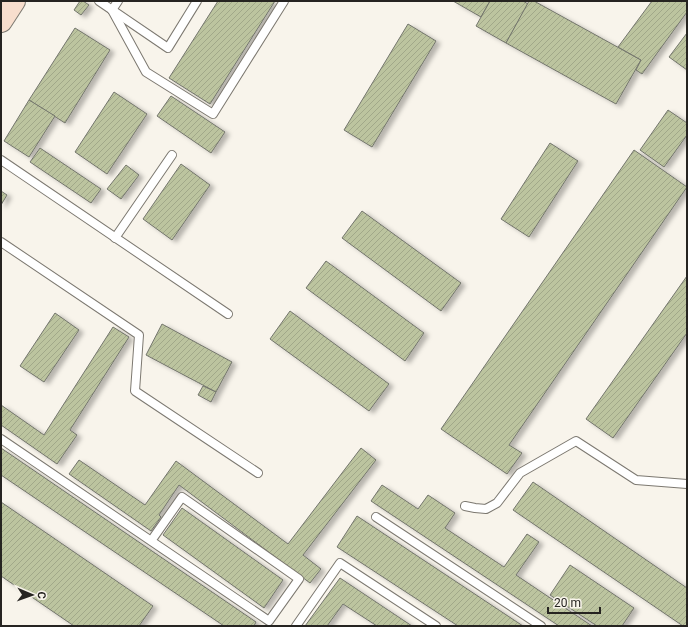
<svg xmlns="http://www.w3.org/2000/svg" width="688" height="627" viewBox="0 0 688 627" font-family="Roboto,sans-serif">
  <defs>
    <pattern id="building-hatch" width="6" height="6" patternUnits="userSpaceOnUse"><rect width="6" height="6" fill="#bcc49f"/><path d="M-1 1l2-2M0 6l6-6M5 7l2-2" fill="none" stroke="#a1a889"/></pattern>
    <filter id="shadow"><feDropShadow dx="4.5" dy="2.5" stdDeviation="2" flood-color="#0004"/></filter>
  </defs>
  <rect width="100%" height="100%" fill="#f8f4eb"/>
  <g fill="url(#building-hatch)" stroke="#73756c" filter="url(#shadow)">
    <polygon points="80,1 83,1 89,5 81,15 74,10"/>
    <polygon points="218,1 275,1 210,104 169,78"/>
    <polygon points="453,1 490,1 481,17"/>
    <polygon points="490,1 523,1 528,4 506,43 476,26"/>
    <polygon points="529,1 534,1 641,60 616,104 506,43"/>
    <polygon points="652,1 687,1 687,12 642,74 636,70 641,60 618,47"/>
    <polygon points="408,24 436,41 372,147 344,130"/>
    <polygon points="75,28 110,50 65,123 29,100"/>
    <polygon points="687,33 687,70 669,57"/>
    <polygon points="114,92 147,114 107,174 75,152"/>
    <polygon points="171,96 225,132 211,153 157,116"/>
    <polygon points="29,100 55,116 29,157 4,141"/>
    <polygon points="668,110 687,123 687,135 664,167 640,150"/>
    <polygon points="550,143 578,161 529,237 501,219"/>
    <polygon points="40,148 101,189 91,203 30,162"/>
    <polygon points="634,150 687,187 509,445 522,453 507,474 441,429"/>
    <polygon points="181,164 210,185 172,240 143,219"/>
    <polygon points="126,165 139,175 121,199 107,189"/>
    <polygon points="1,191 7,195 1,205"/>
    <polygon points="362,211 461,283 441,311 342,238"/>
    <polygon points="326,261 424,333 405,361 306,288"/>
    <polygon points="687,276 687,333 613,438 586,419"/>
    <polygon points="290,311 389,384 369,411 270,339"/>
    <polygon points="55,313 79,330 44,382 20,366"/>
    <polygon points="162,324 232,362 216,392 146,355"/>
    <polygon points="113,327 129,337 70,430 77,435 57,464 1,425 1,405 44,435"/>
    <polygon points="203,386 216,392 211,402 198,395"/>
    <polygon points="1,448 256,622 254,626 224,626 1,475"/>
    <polygon points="361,448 376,460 303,555 321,569 310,583 179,485 159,515 161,517 151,531 69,474 79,460 145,505 176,461 288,544"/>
    <polygon points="533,482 687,588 687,626 683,626 513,510"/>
    <polygon points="382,485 418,509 428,495 455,513 445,528 504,567 527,534 539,542 516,575 592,626 559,626 371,501"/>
    <polygon points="1,502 153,606 139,626 74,626 1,576"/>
    <polygon points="182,508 283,580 264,608 163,535"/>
    <polygon points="357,516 523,626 458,626 337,547"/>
    <polygon points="570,565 634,608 622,626 597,626 550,595"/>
    <polygon points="340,578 412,626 377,626 343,604 327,626 305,626"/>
  </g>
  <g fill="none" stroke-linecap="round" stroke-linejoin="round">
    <g stroke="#7c7870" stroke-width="10">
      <g id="lane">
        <polyline points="99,1 168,48 197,1"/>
        <polyline points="112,10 146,72 213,114 284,1"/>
        <polyline points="112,10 118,1"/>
        <polyline points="1,160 228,314"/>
        <polyline points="115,238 172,155"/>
        <polyline points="1,242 139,335 135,391 258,473"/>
        <polyline points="1,439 269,621 299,579 182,497 151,541"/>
        <polyline points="465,506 475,508 486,509 497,503 520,473 576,441 636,480 687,484"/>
        <polyline points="376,517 541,626"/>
        <polyline points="296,626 340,563 436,626"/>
      </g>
    </g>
    <g stroke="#7c7870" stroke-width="24">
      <polyline id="secondary" points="1,21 14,1"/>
    </g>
    <use href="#lane" stroke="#fff" stroke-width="8"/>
    <use href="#secondary" stroke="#f8decd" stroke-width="22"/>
  </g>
  <rect width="688" height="627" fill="none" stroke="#262421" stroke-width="4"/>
  <g transform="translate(32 595) rotate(92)" stroke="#f8f4eb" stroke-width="3" paint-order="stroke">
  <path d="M0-3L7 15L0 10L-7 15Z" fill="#262421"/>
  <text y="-6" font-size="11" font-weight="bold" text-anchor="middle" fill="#262421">С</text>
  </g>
  <path d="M548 607v6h52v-6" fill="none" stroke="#262421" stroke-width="2"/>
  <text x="554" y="607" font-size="12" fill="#262421" stroke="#f8f4eb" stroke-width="3" paint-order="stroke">20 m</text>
</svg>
